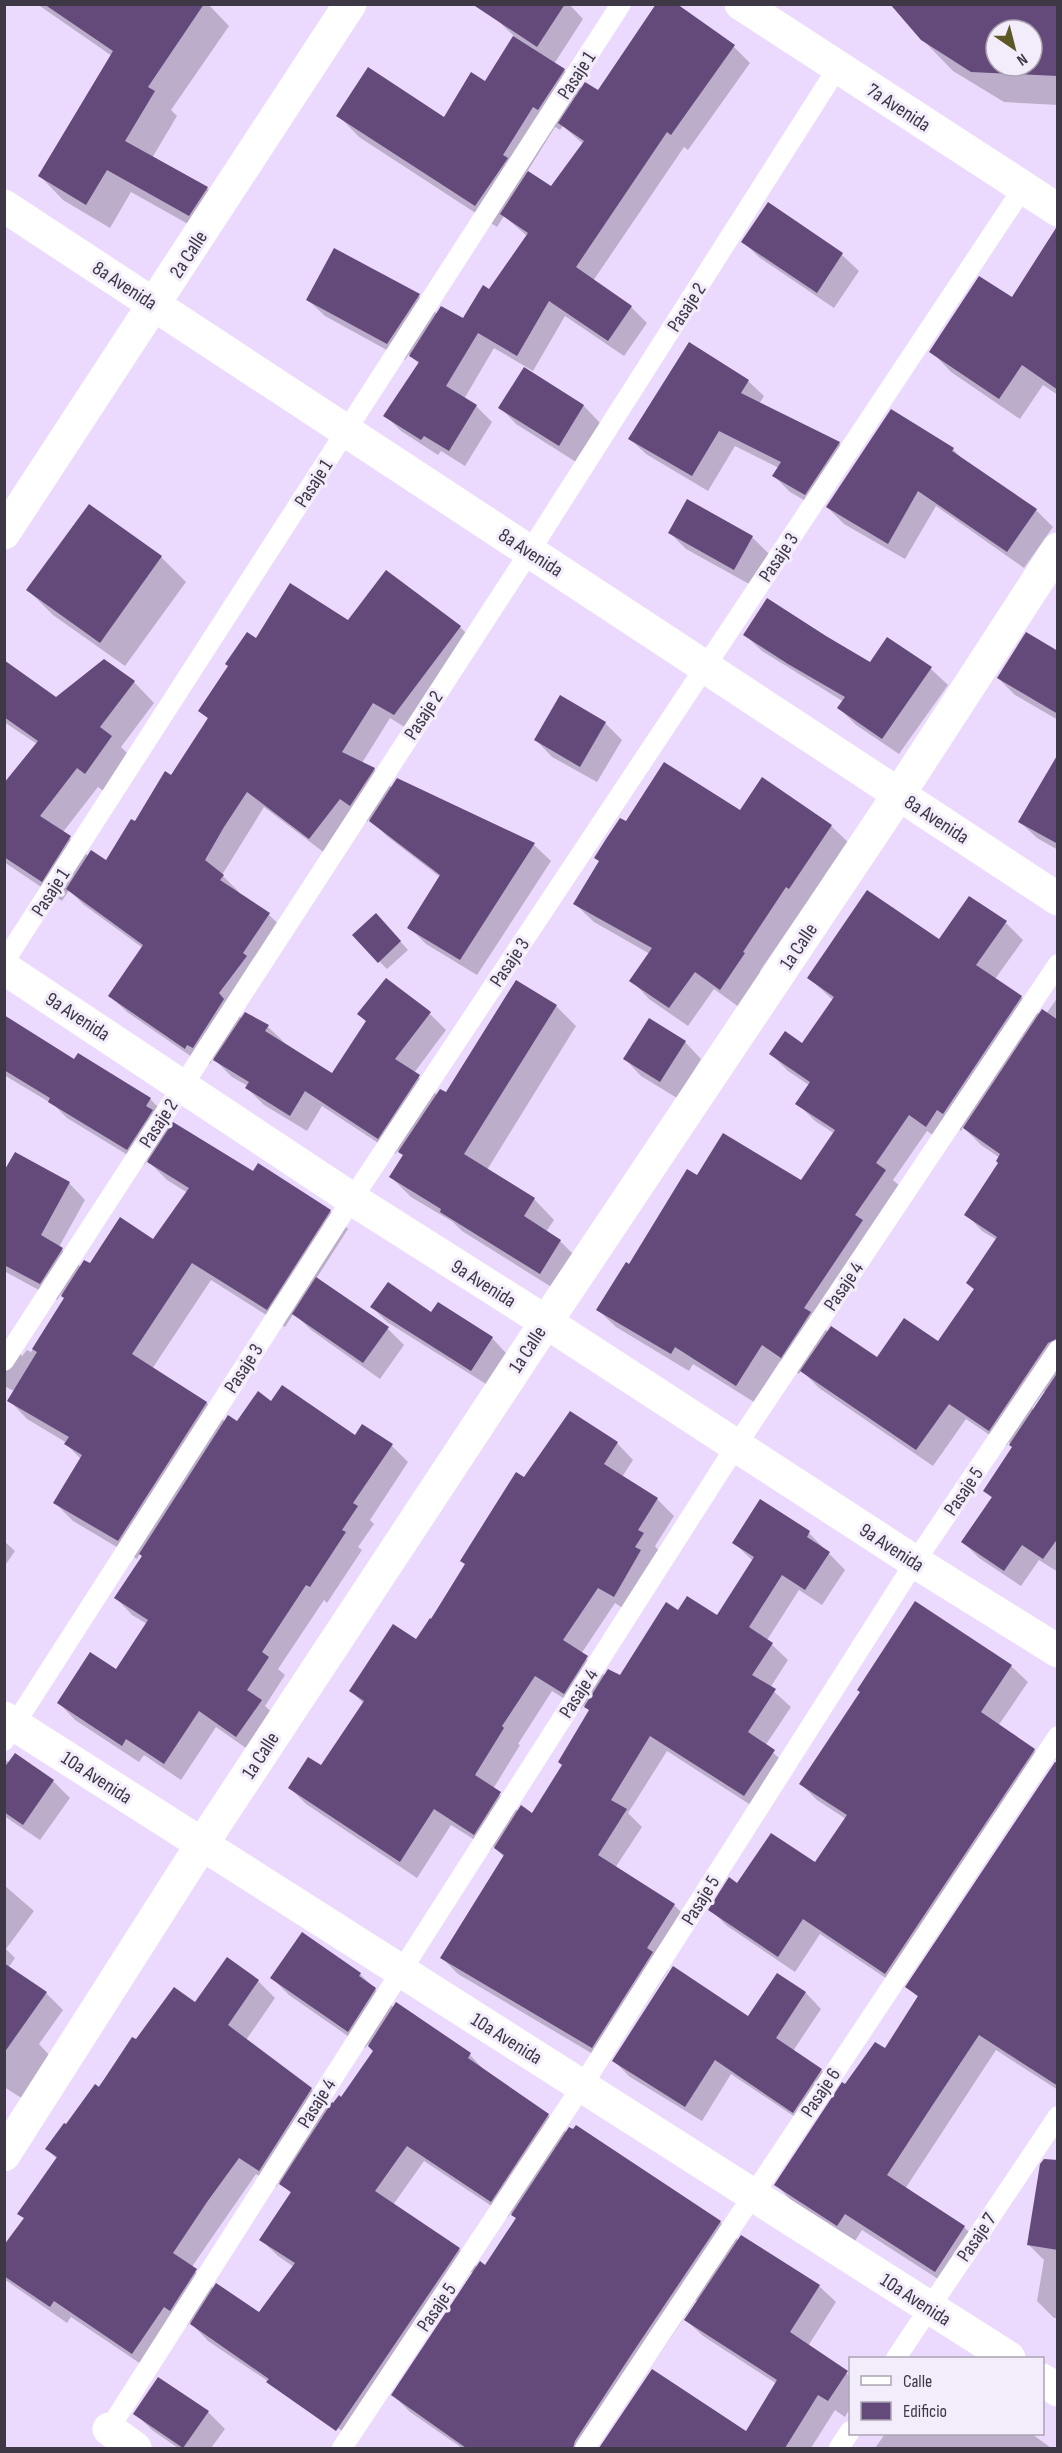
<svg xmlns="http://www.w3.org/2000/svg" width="1062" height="2453" viewBox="0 0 1062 2453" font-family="'Sofia Sans Condensed',sans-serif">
  <rect width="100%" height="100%" fill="#ebdafd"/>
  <g fill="#0003" fill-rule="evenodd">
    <polygon points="37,4 208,4 229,26 171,110 177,116 152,158 207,188 231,212 213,238 131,192 110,228 63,200 40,176 112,56"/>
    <path d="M504,4H569L583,19L554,64L564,70L582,89L599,92L734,47L750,63L688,150L684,147L593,281L631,307L647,323L624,356L565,316L533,371L494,348L464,399L476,406L492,422L465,466L441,451L438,455L401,431L385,415L419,364L409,354L405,360L325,316L308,300L419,296L437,314L463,320L489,291L527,236L504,216L497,227L359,137L338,115L445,119L486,83L514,36L495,18ZM563,126L583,144L552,188L527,172L555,127L560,130Z"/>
    <path d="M1058,4V105L1004,102L953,71L922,39ZM996,30H1032V66H996Z"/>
    <polygon points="768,204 842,255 859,271 834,308 760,258 743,242"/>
    <polygon points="1049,242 1058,247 1058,395 1043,385 1020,419 951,372 931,351 1012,299"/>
    <polygon points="524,369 584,406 600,423 576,462 516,424 500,407"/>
    <polygon points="748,381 764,396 759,404 839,443 855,459 821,510 790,492 774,476 779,468 735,446 708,491 646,454 630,439"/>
    <polygon points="953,449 964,461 1036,510 1053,527 1024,568 936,506 905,559 844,524 827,507"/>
    <polygon points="89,506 161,557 186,582 125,666 53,615 28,590"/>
    <polygon points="669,532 752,537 769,554 751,585 686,549"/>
    <polygon points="348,622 460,627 476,643 411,731 390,718 362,763 374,769 392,788 397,780 534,845 551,861 477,975 426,944 409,927 440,877 388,837 369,819 367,822 357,814 326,854 264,807 222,875 239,892 238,894 269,915 286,931 235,1010 242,1019 268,1027 285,1043 333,1075 430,1014 446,1030 414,1073 437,1095 446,1095 556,1006 576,1026 487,1170 534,1199 554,1220 546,1232 560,1241 580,1261 561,1293 462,1231 453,1222 411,1197 391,1177 404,1156 398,1150 395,1154 322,1106 307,1131 264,1105 247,1088 248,1086 232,1077 213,1058 210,1064 204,1060 202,1064 127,1012 110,996 143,948 84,905 69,890 62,901 4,862 4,786 37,744 4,722 4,662 56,699 134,682 154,703 121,747 131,757 106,793 98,787 63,832 88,856 107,862 172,777 208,719 200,710 256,640"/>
    <polygon points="745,635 870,664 888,639 931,669 948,685 899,754 856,725 839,708 844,702 762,651"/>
    <polygon points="1058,652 1058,720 1015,695 998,678"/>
    <polygon points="561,697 605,723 622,740 597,782 552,757 536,740"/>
    <polygon points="1058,771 1058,850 1037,838 1020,822"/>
    <polygon points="763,779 831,826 850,844 808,906 805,905 760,971 762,973 739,1007 714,989 688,1026 649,999 631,980 650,954 594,922 575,904 626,823 740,812"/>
    <polygon points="384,923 408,950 387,969 379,961"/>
    <path d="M1006,923L1023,940L995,979L1021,997L1040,1015L1046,1014L1058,997V1405L1044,1391L1032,1408L1049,1425L1058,1447V1572L1039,1560L1021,1586L979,1558L963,1542L993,1499L985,1491L1013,1447L1009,1442L1006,1446L966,1419L933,1466L819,1388L801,1370L799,1374L780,1361L754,1402L693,1364L689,1371L616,1327L598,1310L697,1177L802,1182L835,1134L815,1121L797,1103L809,1085L788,1071L771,1054L802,1045L833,1000L808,977ZM955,1126L961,1131L963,1127L981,1145L1000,1158V1163L966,1214L982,1231L997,1240L968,1283L975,1290L939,1343L877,1359L828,1332L821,1325L902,1188L893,1180L927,1131L944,1143Z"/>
    <polygon points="4,1026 150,1099 167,1116 163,1122 170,1130 330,1211 348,1229 316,1279 388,1329 404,1345 380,1379 311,1330 294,1313 285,1327 211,1280 152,1369 207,1403 225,1422 238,1423 272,1403 355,1437 392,1446 408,1462 370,1520 374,1524 358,1547 362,1550 327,1603 324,1600 278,1669 285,1675 265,1706 278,1718 253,1753 216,1727 181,1780 144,1755 139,1762 75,1720 59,1703 116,1672 147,1624 132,1615 116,1598 143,1556 140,1553 137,1559 73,1521 55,1503 81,1459 66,1444 67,1443 27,1419 9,1400 14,1391 4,1386 4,1338 22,1356 27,1350 31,1352 66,1299 61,1294 57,1300 4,1271 4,1174 69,1183 85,1200 59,1247 81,1267 153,1241 188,1193 167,1180 147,1160 144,1165 67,1118 54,1105 4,1075"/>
    <polygon points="685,1042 701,1059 677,1098 641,1076 625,1059"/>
    <polygon points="372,1307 432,1314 492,1338 506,1353 486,1384 387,1322"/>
    <path d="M617,1443L633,1460L622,1477L658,1500L674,1516L655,1546L659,1551L630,1613L615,1603L581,1654L605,1676H620L678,1612L717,1617L753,1561L734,1543L809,1533L845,1570L822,1605L799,1590L767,1640L788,1660L770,1688L791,1707L765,1746L790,1767L760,1811L667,1751L628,1813L642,1827L615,1868L674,1905L690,1921L663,1964L668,1970L608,2063L458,1974L442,1958L504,1857L493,1846L491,1850L451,1825L417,1878L306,1804L290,1788L321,1767L364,1704L351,1691L416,1641L524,1480ZM552,1691L581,1709L584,1705L590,1711L563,1766L533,1815L519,1812L493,1789L520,1745L518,1744Z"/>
    <polygon points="4,1541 15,1551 4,1567"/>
    <polygon points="915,1603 1011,1666 1028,1682 998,1726 1034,1750 1050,1766 902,1989 820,1934 795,1972 727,1926 710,1909 738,1885 815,1864 846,1819 817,1800 801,1784 862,1692"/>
    <polygon points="15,1755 53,1781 70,1798 40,1840 4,1816 4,1759 10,1763"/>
    <polygon points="1058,1765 1058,2090 996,2050 905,2189 964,2227 981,2244 952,2288 862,2230 855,2241 793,2202 776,2185 846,2086 885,2050 919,1998 907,1987"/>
    <polygon points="4,1885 34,1911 6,1949 15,1958 8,1968 46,1993 63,2010 39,2044 52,2058 23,2099 4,2087"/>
    <path d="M360,1974L394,2008L396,2004L470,2055L486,2072L548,2115L567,2133L573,2131L576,2127L720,2222L739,2241L819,2286L836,2302L808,2346L850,2376V2408L845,2417L835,2410L811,2448H611L605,2442L747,2433L777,2384L703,2336L686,2320L698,2302L696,2300L596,2448H462L410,2412L393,2395L474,2273L471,2272L357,2441L208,2341L190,2322L187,2326L182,2322L150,2370L71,2317L67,2323L4,2279V2248L25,2219L19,2213L57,2159L47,2149L136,2041L195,2004L258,1981L275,1998L246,2040L311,2089L330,2108L342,2099L375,2051L368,2044L365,2048L289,1995L272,1978ZM424,2161L508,2217L511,2213L517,2219L485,2267L478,2268L459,2249L393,2205ZM256,2174L276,2187L279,2182L292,2194L261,2240L278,2256L294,2267L259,2314L214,2289L191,2268Z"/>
    <polygon points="777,1975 806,1993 821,2009 793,2051 821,2070 837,2086 810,2127 731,2074 702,2121 630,2077 614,2061 749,2018"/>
    <polygon points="1058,2210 1058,2318 1054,2318 1037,2301 1044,2260 1029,2245"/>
    <polygon points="159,2379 208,2412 225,2429 211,2448 178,2448 152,2430 135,2413"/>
    <polygon points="885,2434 1032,2434 1051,2448 875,2448"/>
  </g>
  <g fill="#634a7a" fill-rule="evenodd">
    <polygon points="44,4 204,4 148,87 155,91 125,141 208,187 189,216 107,170 86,205 38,176 113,51"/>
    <polygon points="472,4 565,4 537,47"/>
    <polygon points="656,4 677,4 735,45 671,135 667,132 576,267 632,306 608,341 549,301 517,356 478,333 446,386 477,405 449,451 424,436 421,440 383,416 419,362 409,356 441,306 463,318 483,285 489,289 528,233 500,214 528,171 551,186 584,141 558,123 585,82 598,90"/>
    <path d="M890,4H1058V76L971,72L921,40ZM996,30H1032V66H996Z"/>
    <polygon points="513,36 565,69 538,110 533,107 503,155 508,158 475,206 336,116 368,67 444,117 471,72 485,81"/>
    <polygon points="768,202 843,253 817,293 741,242"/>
    <polygon points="1056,228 1058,390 1022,365 999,399 929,352 979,276 1012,297"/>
    <polygon points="334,248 420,294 387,344 306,300"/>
    <polygon points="689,342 749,380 741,393 840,442 805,495 772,476 781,462 719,431 692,476 628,439"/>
    <polygon points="524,367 584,405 559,446 498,408"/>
    <polygon points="891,409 954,448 952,451 1037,509 1007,552 918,491 888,544 826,507"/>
    <polygon points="687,499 753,536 734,570 668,533"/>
    <polygon points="89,504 162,556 100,643 26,590"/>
    <polygon points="386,570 461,626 394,715 373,703 342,752 375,768 350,806 340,799 309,839 247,792 224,827 205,860 224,875 220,880 270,913 243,953 247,956 219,993 224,999 193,1048 187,1045 185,1049 108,996 143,945 66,889 91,850 106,860 131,819 135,821 165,771 171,775 208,718 198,711 228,666 225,664 247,632 256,638 290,583 348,620"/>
    <polygon points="767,598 826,636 870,662 887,637 932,667 882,739 837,708 845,697 788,664 743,635"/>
    <polygon points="1026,632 1058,651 1058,714 997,678"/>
    <polygon points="104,659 135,681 100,727 112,736 85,774 77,768 40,816 71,836 42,882 4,857 4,783 38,741 4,717 4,660 56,697"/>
    <polygon points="560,695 606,722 580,767 534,740"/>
    <polygon points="1058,754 1058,844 1018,822"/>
    <polygon points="664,762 740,810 762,777 832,825 789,889 786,887 743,952 745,953 720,990 695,972 669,1008 629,981 652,948 573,904 599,861 594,858 606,839 620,818 626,821"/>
    <polygon points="397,778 535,843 460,960 407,928 440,875 369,821"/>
    <polygon points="867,890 939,939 969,896 1007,921 976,965 1022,996 943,1114 937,1110 926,1127 909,1115 876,1163 886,1170 855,1215 863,1220 804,1308 811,1312 781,1358 762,1345 736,1386 675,1347 671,1354 596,1310 626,1262 629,1264 687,1169 697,1175 723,1133 801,1180 835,1130 795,1104 810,1082 769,1054 785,1031 802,1043 834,997 807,978"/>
    <polygon points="376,913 401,941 378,963 352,935"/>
    <polygon points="386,978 431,1012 395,1059 420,1075 378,1139 305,1091 290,1116 245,1088 249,1082 213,1060 245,1012 269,1025 265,1031 332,1073 366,1021 357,1014"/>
    <polygon points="516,980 557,1005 464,1154 535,1198 524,1216 561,1240 540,1274 440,1212 441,1209 389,1177 403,1155 398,1152 440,1089 446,1092"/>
    <polygon points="1042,1009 1058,1020 1058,1338 1048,1343 989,1431 949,1404 916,1450 800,1371 831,1326 877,1357 904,1318 938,1341 974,1289 966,1283 997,1237 964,1215 998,1163 996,1161 1000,1154 963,1128"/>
    <polygon points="4,1015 74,1059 78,1053 151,1098 146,1106 153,1110 127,1150 48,1102 50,1098 4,1070"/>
    <polygon points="649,1018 686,1041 660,1082 623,1059"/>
    <polygon points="173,1122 253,1171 258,1163 331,1210 267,1310 192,1263 132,1354 207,1402 118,1541 53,1503 82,1455 64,1444 69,1437 7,1401 37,1352 32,1349 64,1298 61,1296 84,1260 90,1263 120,1217 153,1239 189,1188 147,1162"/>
    <polygon points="15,1152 70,1182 41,1235 63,1248 40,1284 4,1265 4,1171"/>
    <polygon points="316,1277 389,1327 363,1363 292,1314"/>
    <polygon points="388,1282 431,1312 438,1302 493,1337 471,1371 370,1307"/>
    <polygon points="1058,1372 1058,1538 1043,1559 1022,1545 1004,1571 961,1542 992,1497 983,1491 1012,1447 1009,1445"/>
    <polygon points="282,1385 355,1435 362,1424 393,1444 353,1503 358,1506 342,1530 346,1532 310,1587 306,1585 262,1652 269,1657 247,1690 262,1700 236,1737 199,1711 164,1764 126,1739 122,1746 57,1703 90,1652 116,1669 148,1620 114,1598 142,1556 139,1554 228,1415 237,1421 258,1391 271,1401"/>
    <polygon points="570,1411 618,1442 604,1464 658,1498 638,1530 644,1533 635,1547 641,1550 614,1597 598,1588 563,1640 588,1656 564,1694 535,1676 502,1726 504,1728 475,1775 501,1792 474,1835 434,1809 400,1862 288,1788 308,1757 321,1765 364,1701 349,1691 393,1624 416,1639 430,1618 431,1619 465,1564 460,1561 516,1472 524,1477"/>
    <polygon points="760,1499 810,1531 807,1537 830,1552 805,1590 782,1575 749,1627 773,1643 752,1675 776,1689 748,1732 775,1750 744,1796 650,1736 611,1800 627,1809 598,1855 675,1904 647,1948 653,1952 592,2048 440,1958 504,1855 494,1848 521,1805 532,1813 562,1765 558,1762 589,1710 584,1707 608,1669 620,1675 666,1602 678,1610 687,1596 717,1615 754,1557 732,1543"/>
    <polygon points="915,1601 1012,1665 981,1712 1035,1749 885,1974 803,1919 778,1957 708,1910 729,1877 737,1883 771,1833 815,1862 847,1815 799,1784 860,1692 857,1690"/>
    <polygon points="15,1753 54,1780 23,1825 4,1812 4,1768"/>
    <polygon points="1055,1762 1058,1763 1058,2086 979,2035 930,2109 887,2175 965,2226 935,2272 845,2214 837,2226 774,2185 842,2082 845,2084 875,2042 885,2048 918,1996 905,1987"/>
    <polygon points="302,1932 361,1973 359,1976 376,1988 348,2032 270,1978"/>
    <polygon points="227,1957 259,1980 228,2025 312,2088 259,2171 239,2158 207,2202 173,2253 197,2269 170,2311 164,2307 132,2354 54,2301 50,2307 4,2276 4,2245 24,2218 17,2214 57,2157 45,2149 64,2123 66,2124 95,2084 99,2087 132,2037 136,2039 174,1987 195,2002"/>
    <polygon points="4,1963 47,1992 4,2053"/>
    <polygon points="673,1966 748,2016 777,1973 806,1992 776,2038 822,2069 793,2113 715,2060 685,2107 612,2061"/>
    <polygon points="396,2002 471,2053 468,2058 549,2114 491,2202 407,2146 375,2191 460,2248 336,2431 266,2382 269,2379 190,2324 216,2283 259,2312 295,2263 259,2240 291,2192 279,2184 332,2102 333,2103 339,2095 341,2097 373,2051 368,2046"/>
    <polygon points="576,2125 721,2221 631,2355 575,2441 573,2448 466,2448 391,2395 480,2261 485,2265 516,2218 511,2215 569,2127 573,2129"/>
    <polygon points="1044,2159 1058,2160 1058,2250 1027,2245 1040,2164"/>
    <polygon points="741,2235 820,2285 790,2332 848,2371 828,2401 818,2395 785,2448 599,2448 652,2369 746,2431 777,2380 684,2320"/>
    <polygon points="158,2377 209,2411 183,2448 133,2414"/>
  </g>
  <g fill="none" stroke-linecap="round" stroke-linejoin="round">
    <g stroke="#fff" stroke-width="20">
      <polyline points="4,962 621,4"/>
      <polyline points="4,1361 530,551 838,67"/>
      <polyline points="4,1741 352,1199 1023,188"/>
      <polyline points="896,2358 1058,2116"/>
      <polyline points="109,2429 736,1446 1058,964"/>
      <polyline points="342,2448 582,2086 915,1562 1058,1350"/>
      <polyline points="585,2448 1058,1736"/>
      <polyline points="839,2448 850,2431"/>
    </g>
    <g stroke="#fff" stroke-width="33">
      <polyline points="741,4 1058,210"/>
      <polyline points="4,206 1058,899"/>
      <polyline points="4,533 350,4"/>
      <polyline points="4,968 352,1199 546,1322 915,1562 1058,1651"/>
      <polyline points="4,1718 1009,2358"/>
      <polyline points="4,2155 202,1844 546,1322 899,794 1058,549"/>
      <polyline points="1042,2380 1058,2390"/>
      <polyline points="109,2429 135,2448"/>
    </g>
  </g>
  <g text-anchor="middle" stroke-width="6" stroke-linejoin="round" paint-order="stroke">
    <g font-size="20" fill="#3e3745" stroke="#f3ecfa">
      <text transform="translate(576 75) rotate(-57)" y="7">Pasaje 1</text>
      <text transform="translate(899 107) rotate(33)" y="7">7a Avenida</text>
      <text transform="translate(188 254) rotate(-57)" y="7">2a Calle</text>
      <text transform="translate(125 285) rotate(33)" y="7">8a Avenida</text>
      <text transform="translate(686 307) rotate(-57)" y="7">Pasaje 2</text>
      <text transform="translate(313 483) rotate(-57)" y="7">Pasaje 1</text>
      <text transform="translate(531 552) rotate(33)" y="7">8a Avenida</text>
      <text transform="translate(778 557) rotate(-56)" y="7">Pasaje 3</text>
      <text transform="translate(423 715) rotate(-57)" y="7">Pasaje 2</text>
      <text transform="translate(937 819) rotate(33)" y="7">8a Avenida</text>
      <text transform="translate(50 892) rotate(-57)" y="7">Pasaje 1</text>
      <text transform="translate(798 946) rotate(-56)" y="7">1a Calle</text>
      <text transform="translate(509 962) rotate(-56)" y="7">Pasaje 3</text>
      <text transform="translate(78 1016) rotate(33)" y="7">9a Avenida</text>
      <text transform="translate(158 1123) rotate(-57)" y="7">Pasaje 2</text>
      <text transform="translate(484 1283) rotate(32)" y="7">9a Avenida</text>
      <text transform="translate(843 1286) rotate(-56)" y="7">Pasaje 4</text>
      <text transform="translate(527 1349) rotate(-57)" y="7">1a Calle</text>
      <text transform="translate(243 1368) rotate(-57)" y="7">Pasaje 3</text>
      <text transform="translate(963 1491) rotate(-56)" y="7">Pasaje 5</text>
      <text transform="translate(892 1547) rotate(33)" y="7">9a Avenida</text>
      <text transform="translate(578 1693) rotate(-57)" y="7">Pasaje 4</text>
      <text transform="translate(260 1755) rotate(-57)" y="7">1a Calle</text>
      <text transform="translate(97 1777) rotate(33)" y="7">10a Avenida</text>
      <text transform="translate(700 1900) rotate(-58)" y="7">Pasaje 5</text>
      <text transform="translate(507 2038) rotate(32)" y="7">10a Avenida</text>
      <text transform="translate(820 2092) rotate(-56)" y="7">Pasaje 6</text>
      <text transform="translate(316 2103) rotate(-58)" y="7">Pasaje 4</text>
      <text transform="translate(976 2237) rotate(-56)" y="7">Pasaje 7</text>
      <text transform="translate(916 2299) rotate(33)" y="7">10a Avenida</text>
      <text transform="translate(436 2307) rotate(-56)" y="7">Pasaje 5</text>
    </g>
  </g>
  <rect width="1062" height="2453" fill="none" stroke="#3e3745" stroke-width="12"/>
  <rect x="849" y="2357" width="195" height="78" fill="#f3ecfa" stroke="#aba4b2" stroke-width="1.5"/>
  <rect x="861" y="2376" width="30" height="9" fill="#ffffff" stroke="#aba4b2" stroke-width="1.5"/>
  <text x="903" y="2387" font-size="18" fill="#3e3745">Calle</text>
  <rect x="861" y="2402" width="30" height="18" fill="#634a7a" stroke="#aba4b2" stroke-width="1.5"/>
  <text x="903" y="2417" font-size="18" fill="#3e3745">Edificio</text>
  <g transform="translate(1014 48) rotate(145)"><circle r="28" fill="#f3ecfa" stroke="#aba4b2" stroke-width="1.5"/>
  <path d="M0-4.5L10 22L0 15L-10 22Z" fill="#5c5825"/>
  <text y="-9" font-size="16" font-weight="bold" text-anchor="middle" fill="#3e3745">N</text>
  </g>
</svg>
